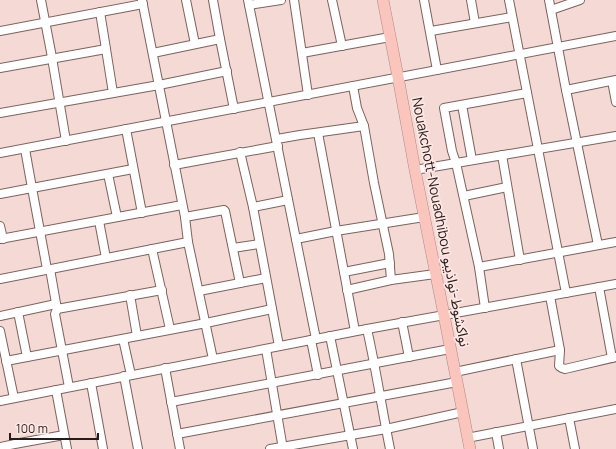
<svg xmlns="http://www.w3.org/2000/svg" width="616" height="449" viewBox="0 0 616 449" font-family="Manrope,'Noto Sans Arabic',sans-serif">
  <rect width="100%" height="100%" fill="#f4d9d5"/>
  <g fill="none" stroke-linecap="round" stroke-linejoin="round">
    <g stroke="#7a635f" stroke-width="10">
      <g id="minor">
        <polyline points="41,0 51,52 66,141"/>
        <polyline points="142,0 185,217 188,242 213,359"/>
        <polyline points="186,0 195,44"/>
        <polyline points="213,0 220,39 234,109"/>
        <polyline points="248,0 316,339"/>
        <polyline points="294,0 308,95"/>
        <polyline points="332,0 342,46"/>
        <polyline points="424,0 437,70"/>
        <polyline points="471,0 475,23"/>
        <polyline points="509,0 566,293"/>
        <polyline points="549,0 566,90 598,245"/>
        <polyline points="249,5 281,0"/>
        <polyline points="551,10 580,0"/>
        <polyline points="100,12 106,49 113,93"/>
        <polyline points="0,31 143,4"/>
        <polyline points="431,31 512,17"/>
        <polyline points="153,53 220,39"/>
        <polyline points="302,53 390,37"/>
        <polyline points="0,68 106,49"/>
        <polyline points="612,81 616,102"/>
        <polyline points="353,86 357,108 364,126 374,183 389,254 391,280"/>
        <polyline points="566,90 616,80"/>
        <polyline points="462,105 472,160"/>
        <polyline points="0,113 159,85 227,71"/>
        <polyline points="126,129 142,213"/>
        <polyline points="318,133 355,331"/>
        <polyline points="277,139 300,135 364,126"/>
        <polyline points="25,149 32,188 133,169"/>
        <polyline points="240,152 253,207 279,346"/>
        <polyline points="0,153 616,36"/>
        <polyline points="502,155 520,260"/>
        <polyline points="174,165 278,146"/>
        <polyline points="415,170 616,136"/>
        <polyline points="108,174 117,217"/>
        <polyline points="0,194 32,188 47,269"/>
        <polyline points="464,196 507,187"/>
        <polyline points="253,207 288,200"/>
        <polyline points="185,217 224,210 225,211 240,283"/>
        <polyline points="99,221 106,258"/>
        <polyline points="0,226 3,239"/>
        <polyline points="0,239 182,205"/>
        <polyline points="296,239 336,231 424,217"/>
        <polyline points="233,248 259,244"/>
        <polyline points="152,249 170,329"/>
        <polyline points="479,267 616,242"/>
        <polyline points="50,269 57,309 162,290"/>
        <polyline points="344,272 390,263"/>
        <polyline points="0,279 188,242"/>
        <polyline points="599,287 612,358"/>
        <polyline points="347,290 391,280 435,274"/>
        <polyline points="199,291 266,278"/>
        <polyline points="130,295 137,336"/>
        <polyline points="550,296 560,350 559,366 562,368 565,369 616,357"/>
        <polyline points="485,308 479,267 456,163 452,151 444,108 527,93"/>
        <polyline points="57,309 55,314 69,387"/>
        <polyline points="18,312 27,357"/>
        <polyline points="0,316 56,304"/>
        <polyline points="402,322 409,357"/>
        <path d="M367,329C376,369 382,409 390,449"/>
        <polyline points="0,331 14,398"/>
        <polyline points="330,336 353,449"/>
        <polyline points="123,339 131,375"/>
        <polyline points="311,340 318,375"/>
        <polyline points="266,349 283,449"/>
        <polyline points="516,359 533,449"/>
        <polyline points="6,361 206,323 272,309"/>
        <polyline points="165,368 180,449"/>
        <polyline points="455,372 560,350"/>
        <polyline points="124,376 138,449"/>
        <polyline points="91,383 103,449"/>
        <polyline points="56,390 67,449"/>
        <polyline points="0,401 367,329 616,284"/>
        <polyline points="171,402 450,349"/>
        <polyline points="569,418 575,449"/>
        <polyline points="496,432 499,449"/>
        <polyline points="177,434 457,382"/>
        <polyline points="467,438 616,409"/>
        <polyline points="0,447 20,443 64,435"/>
        <polyline points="270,449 386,429 463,412"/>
      </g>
    </g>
    <g stroke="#b08a84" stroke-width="12">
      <polyline id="highway" points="383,0 398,77 415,170 444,315 470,449"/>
    </g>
    <use href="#minor" stroke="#fff" stroke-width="8"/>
    <use href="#highway" stroke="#fac5bd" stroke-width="11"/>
  </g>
  <g text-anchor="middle" stroke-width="3.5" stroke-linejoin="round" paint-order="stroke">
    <g font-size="14" fill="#261d1b" stroke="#fee7e4">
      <text transform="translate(441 222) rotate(79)" y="5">Nouakchott-Nouadhibou نواكشوط-نواذيبو</text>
    </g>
  </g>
  <path d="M10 433v6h88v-6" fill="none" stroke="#261d1b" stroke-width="2"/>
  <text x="16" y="433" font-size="12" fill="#261d1b" stroke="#fee7e4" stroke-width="3" paint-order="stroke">100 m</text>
</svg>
